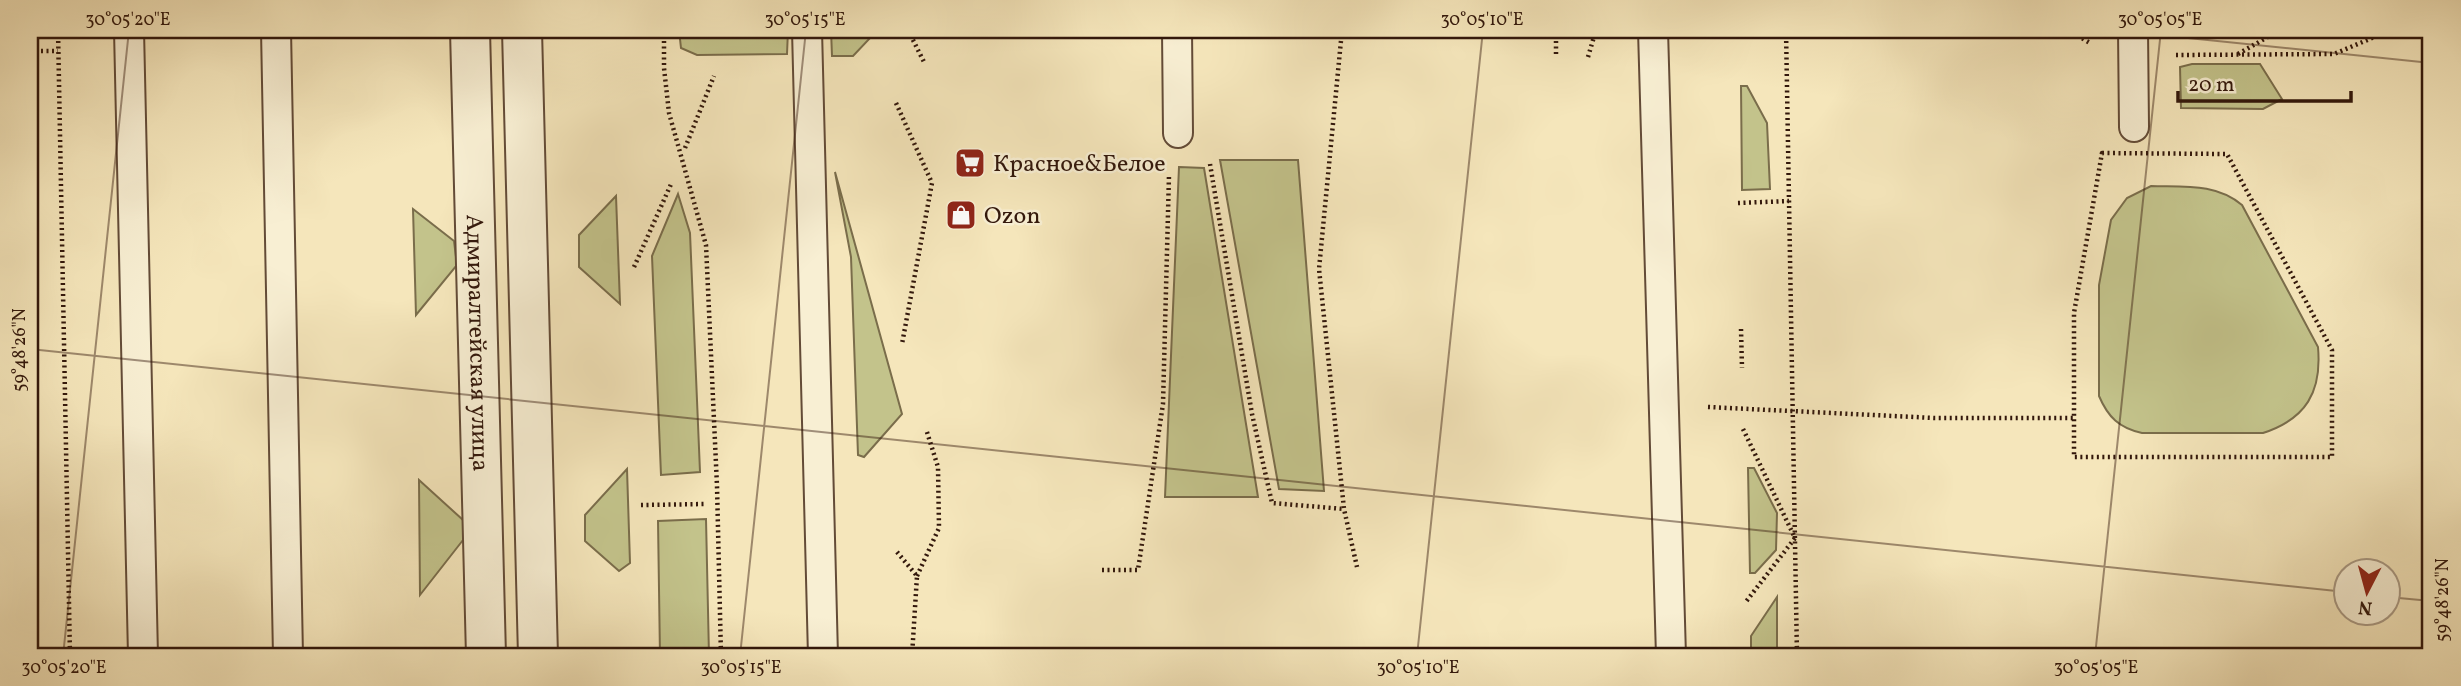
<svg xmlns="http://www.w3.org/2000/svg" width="2461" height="686" viewBox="0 0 2461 686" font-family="Vollkorn,serif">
  <rect width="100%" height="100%" fill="#f5e6bb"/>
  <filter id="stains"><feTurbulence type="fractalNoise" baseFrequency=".00286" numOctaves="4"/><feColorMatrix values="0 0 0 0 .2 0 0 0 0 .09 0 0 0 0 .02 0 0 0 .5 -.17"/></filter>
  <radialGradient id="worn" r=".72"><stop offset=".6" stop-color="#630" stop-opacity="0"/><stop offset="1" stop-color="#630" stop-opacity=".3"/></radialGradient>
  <g fill="#c3c38b" stroke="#7a6d4b" stroke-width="2">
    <polygon points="679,30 788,30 787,54 697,55 681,48"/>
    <polygon points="831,30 871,30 872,36 853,56 832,56"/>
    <polygon points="2192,64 2260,64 2282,99 2263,109 2181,108 2180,67"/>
    <polygon points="1741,86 1747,86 1767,123 1770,189 1742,190"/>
    <polygon points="1220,160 1298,160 1324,491 1279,489"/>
    <polygon points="1179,167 1204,168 1258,497 1165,497"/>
    <polygon points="835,172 902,414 864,457 858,455 851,257"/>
    <path d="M2151,186C2184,187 2216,183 2242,205L2318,347C2322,392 2306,419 2263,433H2142C2119,428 2108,417 2099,396V285L2111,220L2127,198Z"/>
    <polygon points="678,194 690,233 700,472 661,475 652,256"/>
    <polygon points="616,196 620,304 579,267 579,235"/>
    <polygon points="413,209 454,241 457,265 416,315"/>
    <polygon points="1748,468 1754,468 1777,513 1776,550 1755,573 1750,573"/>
    <polygon points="627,469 630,563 619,571 585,541 585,515"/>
    <polygon points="419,480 463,520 463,540 420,595"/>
    <polygon points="706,519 709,656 660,656 658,521"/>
    <polygon points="1777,597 1777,656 1751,656 1751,636"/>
  </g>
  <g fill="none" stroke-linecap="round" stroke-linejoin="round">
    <g stroke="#634b37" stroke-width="32">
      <g id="lane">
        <polyline points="129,30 143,656"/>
        <polyline points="276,30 288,656"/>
        <polyline points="807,30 823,656"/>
        <polyline points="1177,30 1178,133"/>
        <polyline points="1653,30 1671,656"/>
        <polyline points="2133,30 2134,127"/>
      </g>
    </g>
    <g stroke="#634b37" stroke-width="42">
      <g id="street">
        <path id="s1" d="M470,30L486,656"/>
        <polyline points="522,30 538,656"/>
      </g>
    </g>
    <g stroke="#32170b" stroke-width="4.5" stroke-dasharray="2 3.5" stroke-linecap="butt">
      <polyline points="58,30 70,656"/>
      <polyline points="664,30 664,68 669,113 706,245 717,486 721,656"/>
      <polyline points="908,30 925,64"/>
      <polyline points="1342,30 1319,269 1344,509 1357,567"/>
      <polyline points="1556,30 1556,57"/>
      <polyline points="1786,30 1797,656"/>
      <polyline points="2068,30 2090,43"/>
      <polyline points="30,51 58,51"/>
      <polyline points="2238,54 2280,30"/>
      <polyline points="2176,55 2334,54 2391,30"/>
      <polyline points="1588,57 1596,30"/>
      <polyline points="896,103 932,183 902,344"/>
      <polyline points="685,148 714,76"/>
      <polygon points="2102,153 2227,154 2332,350 2332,457 2074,457 2074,313"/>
      <polyline points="1210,164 1252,414 1272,503 1344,509"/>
      <polyline points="1738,203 1789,201"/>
      <polyline points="634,267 672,182"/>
      <polyline points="1741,329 1742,368"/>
      <polyline points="1708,407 1935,418 2074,418"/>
      <polyline points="1743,429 1795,538 1745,603"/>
      <polyline points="641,505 706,504"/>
      <polyline points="897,552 917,576 912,656"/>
      <polyline points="1102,570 1138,570 1163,404 1169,175"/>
      <polyline points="917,576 939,528 938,467 926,429"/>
    </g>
    <use href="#lane" stroke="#f8efd3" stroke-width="28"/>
    <use href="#street" stroke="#f8efd3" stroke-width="38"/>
  </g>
  <path fill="none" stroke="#32170b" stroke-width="2" stroke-opacity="0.45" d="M2110,30L2431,63M30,349L2346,592M2388,597L2431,601M63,656L129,30M740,656L806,30M1417,656L1483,30M2095,656L2161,30"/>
  <defs>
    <g id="supermarket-square" transform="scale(1.575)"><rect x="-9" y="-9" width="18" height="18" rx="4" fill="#8f2418" stroke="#f8efd3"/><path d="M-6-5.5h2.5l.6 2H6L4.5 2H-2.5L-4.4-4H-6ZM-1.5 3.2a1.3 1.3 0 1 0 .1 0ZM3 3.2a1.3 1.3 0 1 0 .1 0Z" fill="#fff"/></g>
    <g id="shop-square" transform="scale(1.575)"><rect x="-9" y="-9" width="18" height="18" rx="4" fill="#8f2418" stroke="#f8efd3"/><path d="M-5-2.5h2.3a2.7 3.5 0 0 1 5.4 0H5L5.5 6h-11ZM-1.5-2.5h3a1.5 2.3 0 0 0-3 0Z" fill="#fff"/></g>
  </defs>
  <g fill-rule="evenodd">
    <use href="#supermarket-square" x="970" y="163"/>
    <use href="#shop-square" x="961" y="215"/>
  </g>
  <g text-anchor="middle" stroke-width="5" stroke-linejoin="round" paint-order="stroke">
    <g font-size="24" fill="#32170b" stroke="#f8efd3" text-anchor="start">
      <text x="993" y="171">Красное&amp;Белое</text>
      <text x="984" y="223">Ozon</text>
    </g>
    <g font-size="24" fill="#32170b" stroke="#f8efd3">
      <text dy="8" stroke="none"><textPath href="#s1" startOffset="313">Адмиралтейская улица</textPath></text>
    </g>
  </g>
  <rect width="2461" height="686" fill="none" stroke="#f5e6bb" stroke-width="77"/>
  <g transform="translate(2367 592) rotate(186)"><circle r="33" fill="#f8efd3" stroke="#a99983" stroke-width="2"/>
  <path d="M0-5L12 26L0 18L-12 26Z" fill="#8f2418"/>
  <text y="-10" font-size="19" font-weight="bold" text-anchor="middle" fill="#32170b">N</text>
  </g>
  <path d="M2178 91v10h173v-10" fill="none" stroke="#32170b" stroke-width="3.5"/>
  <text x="2188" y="91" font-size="21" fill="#32170b" stroke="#f8efd3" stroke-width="5" paint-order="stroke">20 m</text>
  <rect x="38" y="38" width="2384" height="610" fill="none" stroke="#32170b" stroke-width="2.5"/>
  <g font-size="18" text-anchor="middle" fill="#32170b">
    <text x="128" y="25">30°05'20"E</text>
    <text x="805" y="25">30°05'15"E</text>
    <text x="1482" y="25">30°05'10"E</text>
    <text x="2160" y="25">30°05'05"E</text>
    <text transform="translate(19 350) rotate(-90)" y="6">59°48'26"N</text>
    <text transform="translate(2442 600) rotate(-90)" y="6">59°48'26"N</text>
    <text x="64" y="673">30°05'20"E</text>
    <text x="741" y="673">30°05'15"E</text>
    <text x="1418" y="673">30°05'10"E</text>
    <text x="2096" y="673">30°05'05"E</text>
  </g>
  <rect width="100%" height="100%" filter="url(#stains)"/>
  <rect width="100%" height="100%" fill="url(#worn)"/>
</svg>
